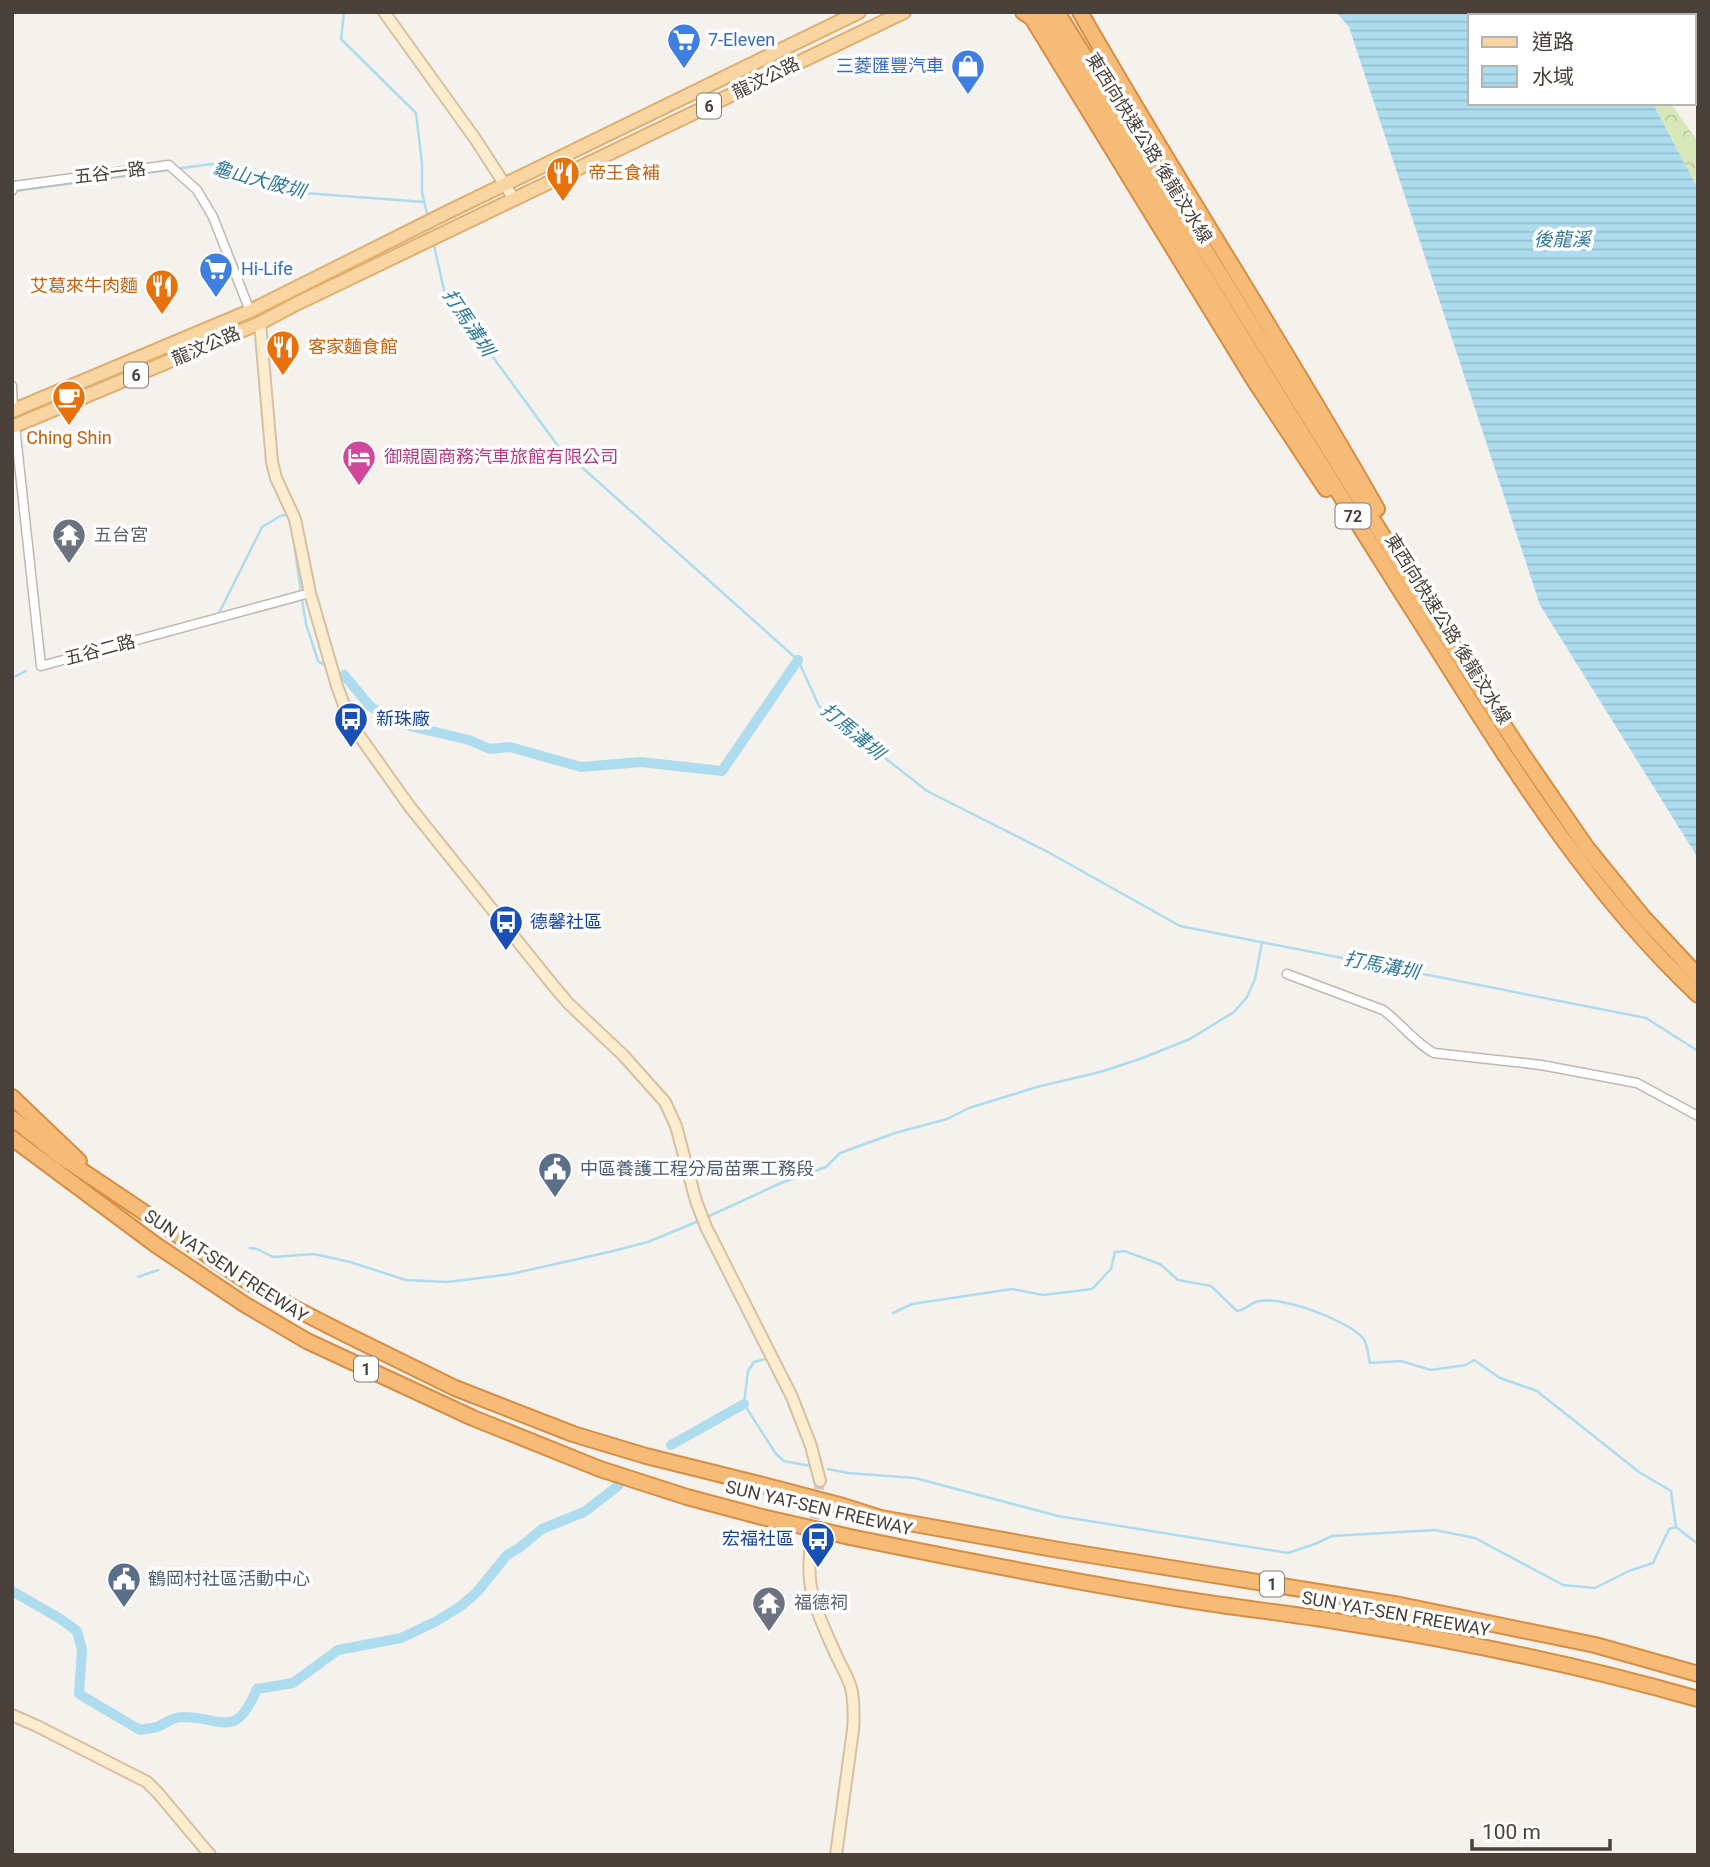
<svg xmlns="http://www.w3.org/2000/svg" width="1710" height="1867" viewBox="0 0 1710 1867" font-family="Roboto,'Noto Sans TC',sans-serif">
  <defs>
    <pattern id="forest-crowns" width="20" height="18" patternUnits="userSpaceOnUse" patternTransform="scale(1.75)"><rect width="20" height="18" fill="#d8e7b8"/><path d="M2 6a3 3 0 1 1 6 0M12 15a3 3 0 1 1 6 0" fill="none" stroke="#bbc79f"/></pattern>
    <pattern id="water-rules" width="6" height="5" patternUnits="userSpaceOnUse" patternTransform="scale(1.75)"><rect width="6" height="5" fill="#addcee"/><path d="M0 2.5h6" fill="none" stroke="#96becd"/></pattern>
  </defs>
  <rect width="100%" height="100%" fill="#f5f1ec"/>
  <polygon fill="url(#forest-crowns)" points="1654,104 1672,105 1698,142 1698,189"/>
  <polygon fill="url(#water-rules)" points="1336,12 1596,12 1598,16 1470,16 1470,103 1653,103 1698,189 1698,858 1540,605 1349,27"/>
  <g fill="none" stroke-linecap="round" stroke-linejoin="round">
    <g stroke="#addcee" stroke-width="2.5">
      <polyline points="344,12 341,39 416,113 422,163 422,192 428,218"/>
      <polyline points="16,191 212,164 252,174 291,192 424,202"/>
      <polyline points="433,241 444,290 558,446 798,660 819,706 927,791 1048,852 1180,926 1646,1018 1698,1051"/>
      <polyline points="293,536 301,592"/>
      <polyline points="302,599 306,624 318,661 326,666"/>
      <polyline points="220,611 262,527 282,515 290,516"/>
      <polyline points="12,678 26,671"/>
      <polyline points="707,1217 781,1183 826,1167 840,1153 895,1133 947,1119 969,1108 1037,1087 1100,1072 1140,1059 1190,1039 1234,1012 1247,997 1255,979 1262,942"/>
      <polyline points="250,1248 257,1249 273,1257 314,1254 350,1262 406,1280 448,1282 511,1274 609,1252 648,1242 701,1220"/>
      <polyline points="138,1277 158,1270"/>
      <path d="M893,1313L912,1304L1012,1289L1043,1295L1092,1289L1111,1269L1115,1252L1124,1251L1160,1264L1178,1280L1211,1286L1237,1311C1245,1310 1248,1305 1256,1302C1279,1294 1346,1320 1362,1337C1368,1343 1368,1356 1370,1363L1401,1361L1431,1370L1466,1365L1474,1360L1500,1378L1537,1391L1639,1472L1671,1491L1676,1527L1698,1544"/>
      <polyline points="765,1359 754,1362 748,1371 744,1404 776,1454 784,1461 810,1466"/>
      <polyline points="828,1469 848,1473 915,1478 1058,1516 1288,1553 1315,1544 1332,1536 1435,1530 1475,1538 1563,1585 1595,1588 1629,1571 1653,1563 1669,1529 1676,1527"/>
    </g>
    <g stroke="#addcee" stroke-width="10">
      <polyline points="344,675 370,706 393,722 469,740 490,749 510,747 581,767 641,762 722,771 798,660"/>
      <polyline points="671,1445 744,1404"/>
      <path d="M12,1591L59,1618L77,1631L82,1650L79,1694L140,1730C146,1729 152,1728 157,1727C165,1724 172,1717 182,1717C223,1717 235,1741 257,1689L293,1683L338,1650L401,1638L435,1622L461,1606L477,1592L507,1555L519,1548L542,1529L584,1512L618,1486"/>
    </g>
    <polyline stroke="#d3cec8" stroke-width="10" stroke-dasharray="10 5" stroke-linecap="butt" points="812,1534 820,1481"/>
    <g stroke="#c1b8af" stroke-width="11">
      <g id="street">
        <polyline points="12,191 14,186 169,165 197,190 213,217 250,311"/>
        <polyline points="12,386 13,411"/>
        <polyline points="15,426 41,666 310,593"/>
        <path d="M1287,974L1383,1010C1401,1023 1415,1043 1434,1053L1541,1065L1637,1083L1698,1116"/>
      </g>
    </g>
    <g stroke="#d5c1a0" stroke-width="14">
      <g id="secondary">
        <polyline points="384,12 476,140 514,199"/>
        <polyline points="260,323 272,462 276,478 295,519 310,593 337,686 351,724 410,807 552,984 569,1004 623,1055 665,1102 676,1126 696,1201 706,1227 792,1397 811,1446 820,1481"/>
        <path d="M812,1537C803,1589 817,1612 837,1657C842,1668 850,1680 852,1692C854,1705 854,1718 853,1730L836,1855"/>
        <polyline points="12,1715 37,1726 147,1782 158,1793 210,1855"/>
      </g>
    </g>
    <g stroke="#dfaf71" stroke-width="16">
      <g id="primary">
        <polyline points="1665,12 1667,16"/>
        <polyline points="1683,12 1685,16"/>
        <polyline points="1694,28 1698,33"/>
        <polyline points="1694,53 1698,57"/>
        <polyline points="12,411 250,311 448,212 859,12"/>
        <polyline points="12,427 260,323 298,303 904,12"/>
      </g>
    </g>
    <g stroke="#d68e45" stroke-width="18">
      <g id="highway">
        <polyline points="1023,12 1032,18 1254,380 1326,489"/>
        <path d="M1042,12C1165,211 1286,411 1412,609C1498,744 1580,884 1698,995"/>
        <polyline points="1057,12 1414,586 1521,752 1587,848 1643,917 1698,976"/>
        <path d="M1080,12C1176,180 1282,341 1377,509"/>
        <polyline points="12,1097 79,1161"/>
        <polyline points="12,1118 60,1156 245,1280 296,1309 345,1334 455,1388 573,1434 646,1456 759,1484"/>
        <polyline points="12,1138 156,1245 244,1304 307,1341 473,1418 600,1469 687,1497 762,1517"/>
        <polyline points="843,1506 881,1518 1059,1550 1400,1605 1595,1645 1698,1674"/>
        <path d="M850,1537C962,1560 1075,1582 1188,1600C1237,1608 1287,1613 1335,1621C1457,1640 1579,1665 1698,1699"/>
      </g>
    </g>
    <use href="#street" stroke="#fff" stroke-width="8"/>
    <use href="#secondary" stroke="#fcecd0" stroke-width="10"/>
    <use href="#primary" stroke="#f9d5a2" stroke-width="12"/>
    <use href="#highway" stroke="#f6bb76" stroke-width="14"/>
    <g stroke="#d68e45" stroke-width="18" stroke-linecap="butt">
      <g id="highway-bridge">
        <polyline points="759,1484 843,1506"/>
        <polyline points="762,1517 850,1537"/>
      </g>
    </g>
    <use href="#highway-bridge" stroke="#f6bb76" stroke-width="14"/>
  </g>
  <defs>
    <g id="supermarket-pin" transform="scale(1.75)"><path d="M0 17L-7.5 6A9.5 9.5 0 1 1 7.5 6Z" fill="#3f7fe0" stroke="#fff"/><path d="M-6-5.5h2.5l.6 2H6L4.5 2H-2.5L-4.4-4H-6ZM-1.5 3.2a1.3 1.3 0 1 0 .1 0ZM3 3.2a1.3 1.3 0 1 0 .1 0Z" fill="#fff"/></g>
    <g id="shop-pin" transform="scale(1.75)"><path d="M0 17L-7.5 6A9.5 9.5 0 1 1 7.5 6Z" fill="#3f7fe0" stroke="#fff"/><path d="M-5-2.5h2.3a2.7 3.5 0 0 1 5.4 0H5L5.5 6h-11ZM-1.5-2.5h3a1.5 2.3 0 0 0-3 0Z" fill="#fff"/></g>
    <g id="restaurant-pin" transform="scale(1.75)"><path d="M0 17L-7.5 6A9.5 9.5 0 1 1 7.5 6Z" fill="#e8710a" stroke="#fff"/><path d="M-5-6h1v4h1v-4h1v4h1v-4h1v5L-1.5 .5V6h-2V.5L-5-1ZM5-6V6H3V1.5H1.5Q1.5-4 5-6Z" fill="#fff"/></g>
    <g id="cafe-pin" transform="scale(1.75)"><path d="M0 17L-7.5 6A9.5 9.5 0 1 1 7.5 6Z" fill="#e8710a" stroke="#fff"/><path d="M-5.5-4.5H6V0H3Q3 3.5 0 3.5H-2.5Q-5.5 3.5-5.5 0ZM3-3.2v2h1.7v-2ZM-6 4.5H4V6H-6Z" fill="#fff"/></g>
    <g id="hotel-pin" transform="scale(1.75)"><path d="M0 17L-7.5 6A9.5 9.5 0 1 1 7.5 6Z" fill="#d1479c" stroke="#fff"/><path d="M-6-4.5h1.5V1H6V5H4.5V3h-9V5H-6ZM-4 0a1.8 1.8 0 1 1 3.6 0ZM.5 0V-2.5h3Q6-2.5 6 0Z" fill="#fff"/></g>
    <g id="temple-pin" transform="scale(1.75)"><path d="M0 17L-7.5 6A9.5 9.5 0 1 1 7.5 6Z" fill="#6b7280" stroke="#fff"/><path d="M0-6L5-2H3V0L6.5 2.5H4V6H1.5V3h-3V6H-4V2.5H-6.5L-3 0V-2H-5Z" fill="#fff"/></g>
    <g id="bus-pin" transform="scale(1.75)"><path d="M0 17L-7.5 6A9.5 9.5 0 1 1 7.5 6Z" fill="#1a4fb4" stroke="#fff"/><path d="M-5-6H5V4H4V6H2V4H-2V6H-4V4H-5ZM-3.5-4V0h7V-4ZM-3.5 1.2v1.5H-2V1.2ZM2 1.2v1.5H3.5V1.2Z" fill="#fff"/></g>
    <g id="civic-pin" transform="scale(1.75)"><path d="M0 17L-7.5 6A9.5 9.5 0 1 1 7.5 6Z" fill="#5c6f8a" stroke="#fff"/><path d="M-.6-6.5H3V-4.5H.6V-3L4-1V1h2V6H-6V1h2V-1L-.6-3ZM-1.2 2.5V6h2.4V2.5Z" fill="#fff"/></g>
  </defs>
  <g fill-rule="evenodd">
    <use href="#supermarket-pin" x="684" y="40"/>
    <use href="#shop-pin" x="968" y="66"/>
    <use href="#restaurant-pin" x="563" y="173"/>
    <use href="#supermarket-pin" x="216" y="269"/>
    <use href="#restaurant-pin" x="162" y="286"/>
    <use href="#restaurant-pin" x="283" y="347"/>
    <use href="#cafe-pin" x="69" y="397"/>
    <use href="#hotel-pin" x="359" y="457"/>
    <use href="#temple-pin" x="69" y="535"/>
    <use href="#bus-pin" x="351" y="719"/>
    <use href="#bus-pin" x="506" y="922"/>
    <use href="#civic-pin" x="555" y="1169"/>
    <use href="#bus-pin" x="818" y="1539"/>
    <use href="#civic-pin" x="124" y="1579"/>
    <use href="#temple-pin" x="769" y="1603"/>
  </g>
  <g text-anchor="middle" stroke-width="7" stroke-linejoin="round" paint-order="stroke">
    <g fill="#fff" stroke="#807b75" stroke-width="2">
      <rect x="697" y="93.5" width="24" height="25" rx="5"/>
      <rect x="124" y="362.5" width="24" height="25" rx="5"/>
      <rect x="1335.5" y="503.5" width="35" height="25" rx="5"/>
      <rect x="354" y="1356.5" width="24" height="25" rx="5"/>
      <rect x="1260" y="1571.5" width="24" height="25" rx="5"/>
    </g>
    <g font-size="16" font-weight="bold" fill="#4a423a">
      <text x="709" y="112">6</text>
      <text x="136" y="381">6</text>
      <text x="1353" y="522">72</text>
      <text x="366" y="1375">1</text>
      <text x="1272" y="1590">1</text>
    </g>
    <g font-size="18" fill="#366cbe" stroke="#fff" text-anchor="start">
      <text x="708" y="46">7-Eleven</text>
      <text x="944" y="72" text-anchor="end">三菱匯豐汽車</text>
      <text x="241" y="275">Hi-Life</text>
    </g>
    <g font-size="18" fill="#4a423a" stroke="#fff">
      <text transform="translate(766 78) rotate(-26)" y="6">龍汶公路</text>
      <text transform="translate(1149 148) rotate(58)" y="6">東西向快速公路 後龍汶水線</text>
      <text transform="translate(110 173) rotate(-7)" y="6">五谷一路</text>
      <text transform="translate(206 346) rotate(-23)" y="6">龍汶公路</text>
      <text transform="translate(1448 629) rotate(58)" y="6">東西向快速公路 後龍汶水線</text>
      <text transform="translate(100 650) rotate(-15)" y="6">五谷二路</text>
      <text transform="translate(226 1266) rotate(33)" y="6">SUN YAT-SEN FREEWAY</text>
      <text transform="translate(819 1508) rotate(13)" y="6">SUN YAT-SEN FREEWAY</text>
      <text transform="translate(1396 1614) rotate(10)" y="6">SUN YAT-SEN FREEWAY</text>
    </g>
    <g font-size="18" fill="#c56008" stroke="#fff" text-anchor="start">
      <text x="588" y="179">帝王食補</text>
      <text x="138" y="292" text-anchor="end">艾葛來牛肉麵</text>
      <text x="308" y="353">客家麵食館</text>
      <text x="69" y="444" text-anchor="middle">Ching Shin</text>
    </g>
    <g font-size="18" fill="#b23c85" stroke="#fff" text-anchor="start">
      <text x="384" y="463">御親園商務汽車旅館有限公司</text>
    </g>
    <g font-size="18" fill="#5b616d" stroke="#fff" text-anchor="start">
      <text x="94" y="541">五台宮</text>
      <text x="794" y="1609">福德祠</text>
    </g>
    <g font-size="18" fill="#164399" stroke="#fff" text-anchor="start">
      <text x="376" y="725">新珠廠</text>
      <text x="530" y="928">德馨社區</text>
      <text x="794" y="1545" text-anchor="end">宏福社區</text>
    </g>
    <g font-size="18" fill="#4e5e75" stroke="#fff" text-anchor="start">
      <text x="580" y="1175">中區養護工程分局苗栗工務段</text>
      <text x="148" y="1585">鶴岡村社區活動中心</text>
    </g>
    <g font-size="19" font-style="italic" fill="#317b99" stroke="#fff">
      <text transform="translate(259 179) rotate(15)" y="7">龜山大陂圳</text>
      <text x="1562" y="246">後龍溪</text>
      <text transform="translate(469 322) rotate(56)" y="7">打馬溝圳</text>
      <text transform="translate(853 731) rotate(40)" y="7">打馬溝圳</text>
      <text transform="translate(1382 965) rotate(11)" y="7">打馬溝圳</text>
    </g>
  </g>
  <rect width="1710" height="1867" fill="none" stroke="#4a423a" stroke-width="28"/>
  <rect x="1468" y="14" width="228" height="91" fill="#ffffff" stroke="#b7b3b0" stroke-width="2"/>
  <rect x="1482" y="37" width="35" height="10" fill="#f9d5a2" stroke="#b7b3b0" stroke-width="2"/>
  <text x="1532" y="49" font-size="21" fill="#4a423a">道路</text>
  <rect x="1482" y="66" width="35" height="21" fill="url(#water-rules)" stroke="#b7b3b0" stroke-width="2"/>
  <text x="1532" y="84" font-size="21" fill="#4a423a">水域</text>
  <path d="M1472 1839v10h138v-10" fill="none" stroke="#4a423a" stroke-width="3.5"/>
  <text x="1482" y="1839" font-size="21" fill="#4a423a" stroke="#ffffff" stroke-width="5" paint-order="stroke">100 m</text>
</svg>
